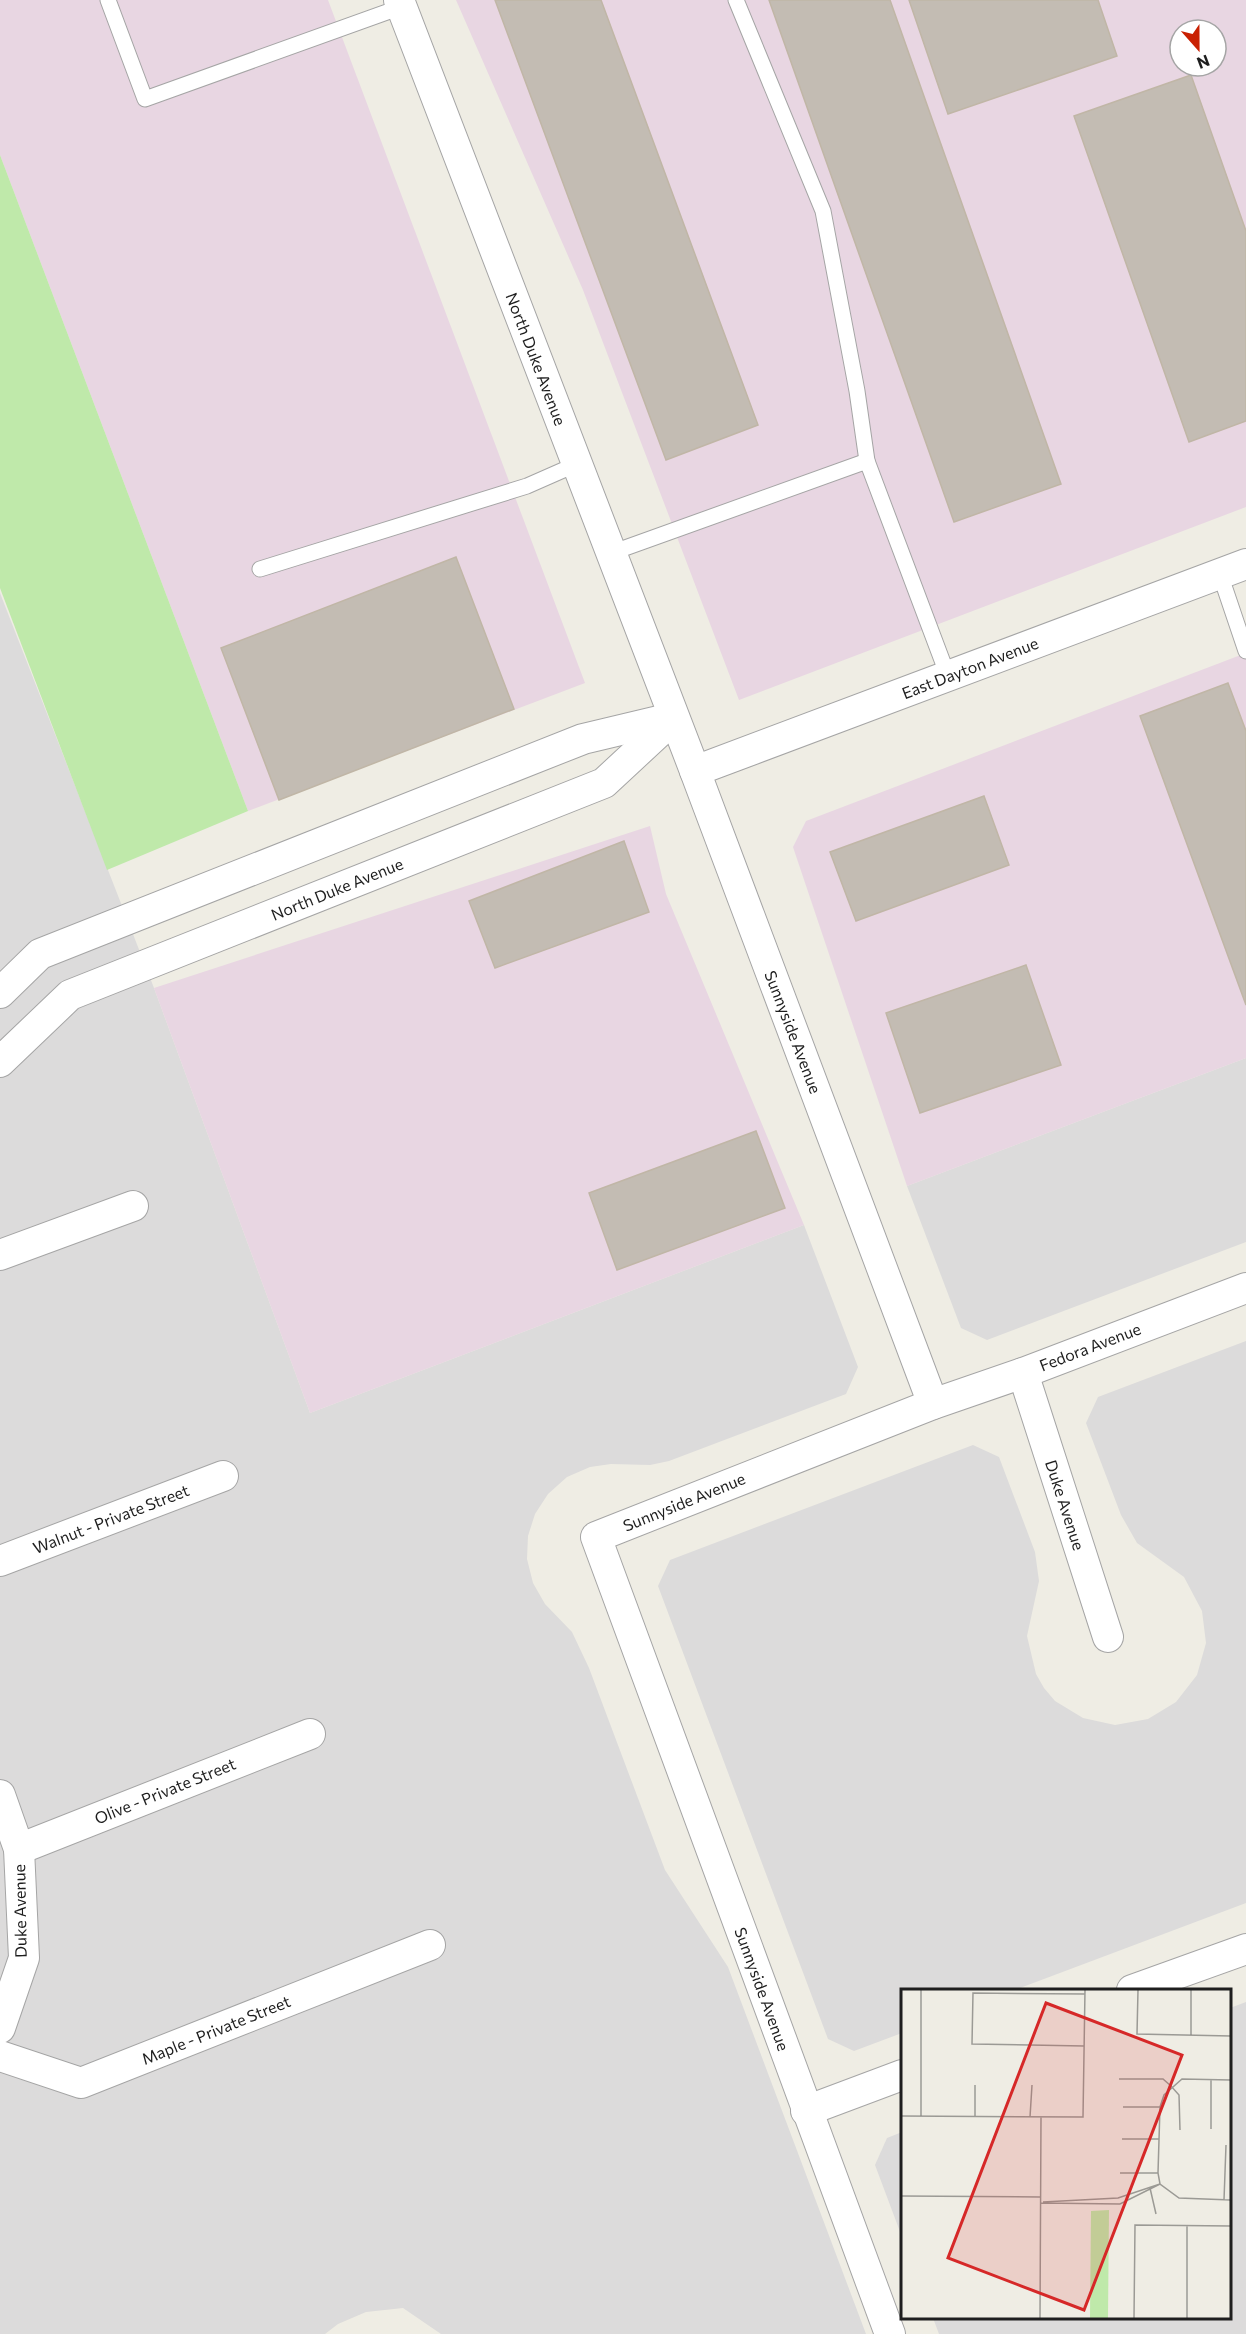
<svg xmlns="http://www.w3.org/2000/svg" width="1246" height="2334" viewBox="0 0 1246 2334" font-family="Commissioner,sans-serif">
  <rect width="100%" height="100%" fill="#efede4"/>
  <g fill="#dcdbdb">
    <polygon points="0,593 154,988 310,1413 804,1225 858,1367 846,1394 669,1461 650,1465 611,1464 590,1467 567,1477 548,1494 535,1514 528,1536 527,1559 533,1583 545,1604 572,1632 589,1668 665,1870 728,1967 866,2334 441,2334 403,2308 366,2312 338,2324 325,2334 0,2334"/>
    <polygon points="1246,1058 1246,1242 987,1340 961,1328 907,1186"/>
    <polygon points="1246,1341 1246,1903 1015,1990 902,1990 902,2033 854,2051 828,2039 658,1586 670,1560 973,1445 999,1457 1035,1552 1039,1581 1027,1636 1036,1674 1044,1688 1055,1701 1083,1718 1115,1725 1148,1719 1176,1702 1197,1675 1206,1643 1202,1611 1184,1577 1137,1543 1121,1515 1086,1423 1098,1397"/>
    <polygon points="1246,2002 1246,2334 939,2334 933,2318 1230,2318 1230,2008"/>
    <polygon points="902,2132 902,2237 875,2165 887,2138"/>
  </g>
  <g fill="#e8d6e2" fill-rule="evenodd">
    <polygon points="0,0 328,0 585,683 248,811 0,155"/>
    <path d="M456,0H1246V507L739,700L583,290ZM1180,30H1216V66H1180Z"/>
    <polygon points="1246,653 1246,1058 907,1186 793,847 806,821"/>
    <polygon points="650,826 666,894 804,1225 310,1413 154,988"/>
  </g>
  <polygon fill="#bfe9aa" points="0,155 248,811 107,870 0,588"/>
  <g fill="#c3bcb3" stroke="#c0b6a6" stroke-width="1.5">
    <polygon points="495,0 601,0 758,425 666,460"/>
    <polygon points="769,0 890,0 1061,484 954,522"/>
    <polygon points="909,0 1098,0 1117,56 948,114"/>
    <polygon points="1191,75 1246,231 1246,421 1189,442 1074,116"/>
    <polygon points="456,557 514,709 279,800 221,648"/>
    <polygon points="1228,683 1246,731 1246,1005 1140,716"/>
    <polygon points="984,796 1009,865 856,921 830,852"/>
    <polygon points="624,841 649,912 495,968 469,901"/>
    <polygon points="1026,965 1061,1065 920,1113 886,1013"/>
    <polygon points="756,1131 785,1208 617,1270 589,1193"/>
  </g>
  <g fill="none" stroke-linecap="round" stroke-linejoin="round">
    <g stroke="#a5a5a5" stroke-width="17">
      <g id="lane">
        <polyline points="108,0 145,99 401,7"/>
        <polyline points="736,0 823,211 857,391 867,461"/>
        <polyline points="611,553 867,461 948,676"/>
        <polyline points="260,569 527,486 577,464"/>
        <polyline points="1220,574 1246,651"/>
      </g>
    </g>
    <g stroke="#a5a5a5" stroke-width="32">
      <g id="street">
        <polyline points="399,0 695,771 933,1404"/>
        <polyline points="695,771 1246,564"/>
        <polyline points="0,993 40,954 583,739 671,718"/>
        <polyline points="0,1062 70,995 604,783 674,718"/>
        <polyline points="0,1255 133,1206"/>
        <polyline points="1023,1373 1108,1637"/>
        <polyline points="0,1561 223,1476"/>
        <polyline points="0,1795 19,1849 24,1958 0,2028"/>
        <polyline points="19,1849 310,1734"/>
        <polyline points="1132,1990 1246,1949"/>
        <polyline points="0,2056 81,2083 430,1945"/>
        <polyline points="806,2111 902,2075"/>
        <polyline points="890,2334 596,1537 933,1404 1023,1373 1246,1288"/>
      </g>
    </g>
    <use href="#lane" stroke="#fff" stroke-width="15"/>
    <use href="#street" stroke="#fff" stroke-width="30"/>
  </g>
  <g text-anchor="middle" stroke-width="5" stroke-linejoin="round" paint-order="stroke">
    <g font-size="16" fill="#1e1e1e" stroke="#fff">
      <text transform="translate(536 359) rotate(69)" y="6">North Duke Avenue</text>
      <text transform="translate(970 668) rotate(-21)" y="6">East Dayton Avenue</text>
      <text transform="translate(337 889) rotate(-22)" y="6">North Duke Avenue</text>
      <text transform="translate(793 1032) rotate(69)" y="6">Sunnyside Avenue</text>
      <text transform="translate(1090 1347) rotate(-21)" y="6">Fedora Avenue</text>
      <text transform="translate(684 1502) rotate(-22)" y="6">Sunnyside Avenue</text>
      <text transform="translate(1065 1505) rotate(72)" y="6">Duke Avenue</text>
      <text transform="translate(111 1519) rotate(-21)" y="6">Walnut - Private Street</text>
      <text transform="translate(165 1791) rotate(-22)" y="6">Olive - Private Street</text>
      <text transform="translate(20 1911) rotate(-91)" y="6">Duke Avenue</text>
      <text transform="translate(762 1989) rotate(70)" y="6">Sunnyside Avenue</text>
      <text transform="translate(216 2030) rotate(-22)" y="6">Maple - Private Street</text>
    </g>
  </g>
  <g transform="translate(901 1989)">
    <rect width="330" height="330" fill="#efede4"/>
    <path d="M208,221L207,329H189L190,222Z" fill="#bfe9aa"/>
    <path fill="none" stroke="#9b9a95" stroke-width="1.5" d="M20,1V127M237,1L236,45L330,47M290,1V46M183,57L71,55L72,4L184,5M218,90H262L270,97L278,106L279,141M310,90V140M330,91L281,90L263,106L259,118L257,184L259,195L278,209L330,211M74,96V128M222,118H259M0,127L182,128L184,1M129,128L131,96M221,150H258M219,184H257M249,199L255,225M0,207L139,208M323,211L325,156M142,213L217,209L259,195M139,214L219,215L259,195M286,237V329M139,329L140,128M233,329L234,236L330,237"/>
    <path fill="#d62828" fill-opacity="0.15" stroke="#d62828" stroke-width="3" d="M145,14L281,66L183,321L47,269Z"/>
    <rect width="330" height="330" fill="none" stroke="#1e1e1e" stroke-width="3"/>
  </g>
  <g transform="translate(1198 48) rotate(159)"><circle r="28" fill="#ffffff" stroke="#a5a5a5" stroke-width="1.5"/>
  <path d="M0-4.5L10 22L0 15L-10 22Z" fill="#c92002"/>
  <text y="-9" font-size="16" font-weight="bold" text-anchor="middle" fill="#1e1e1e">N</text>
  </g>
</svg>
